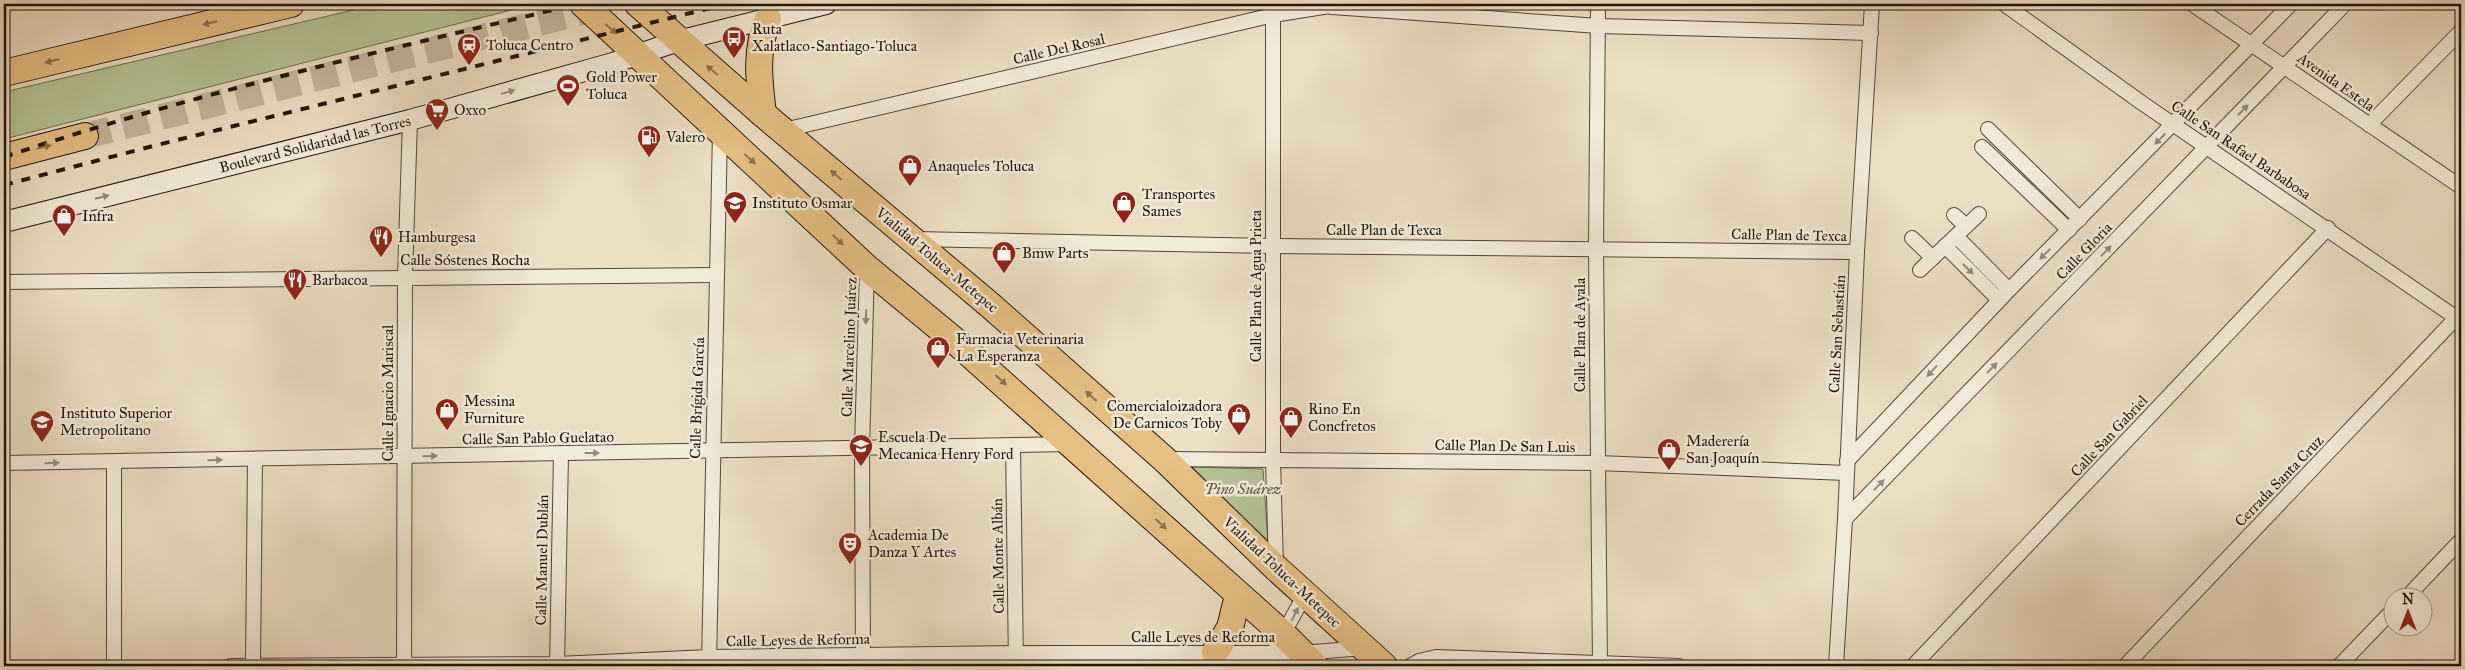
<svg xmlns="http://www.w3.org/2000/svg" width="2465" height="670" viewBox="0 0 2465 670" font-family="'IM FELL Great Primer',serif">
  <rect width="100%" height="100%" fill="#ebdec3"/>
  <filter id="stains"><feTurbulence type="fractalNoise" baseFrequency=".004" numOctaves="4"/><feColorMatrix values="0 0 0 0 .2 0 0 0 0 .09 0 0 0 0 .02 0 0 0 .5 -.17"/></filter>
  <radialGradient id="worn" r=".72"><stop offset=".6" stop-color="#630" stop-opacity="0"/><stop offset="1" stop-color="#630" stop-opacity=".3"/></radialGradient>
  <g fill="#b5c295" stroke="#6b6b52">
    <polygon points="379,4 535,4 4,139 4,92"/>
    <polygon points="1192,467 1263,469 1268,542"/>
  </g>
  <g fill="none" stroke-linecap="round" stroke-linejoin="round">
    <polyline stroke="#c3b69f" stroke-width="26" stroke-dasharray="26 13" stroke-linecap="butt" points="85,136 615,4"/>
    <g stroke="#54463c" stroke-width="16">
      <g id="street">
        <polyline points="1273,4 1273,459 1276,568"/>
        <polyline points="1598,4 1596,248 1600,666"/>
        <polyline points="2004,4 2142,103 2461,321"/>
        <polyline points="2192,4 2461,187"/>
        <polyline points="1332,7 1599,26 1871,33"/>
        <polyline points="2369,125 2461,31"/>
        <polyline points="1988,129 2080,219"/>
        <polyline points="784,130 1273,15 1342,4"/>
        <polyline points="1982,147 2069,230"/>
        <polyline points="1954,215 1966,226"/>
        <polyline points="1956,236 2009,290"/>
        <polyline points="1912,238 1933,258"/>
        <polyline points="913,239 1272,246 1857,252"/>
        <polyline points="1945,246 1999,300"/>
        <polyline points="1920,270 1979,214"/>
        <polyline points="4,282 716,275"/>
        <polyline points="1013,445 1016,666"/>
        <polyline points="1165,459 1598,463 1846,473"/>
        <polyline points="1847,461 2009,290 2291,4"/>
        <polyline points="4,463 1070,444"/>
        <polyline points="1845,519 2345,4"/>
        <polyline points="2406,598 2461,540"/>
        <polyline points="1136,653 1136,666"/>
        <polyline points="709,665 720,131"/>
        <polyline points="114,666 114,462"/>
        <polyline points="231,666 557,664 709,657 1016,653 1301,653 1364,648"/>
        <polyline points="253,666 255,459"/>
        <polyline points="404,666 405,276 410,120"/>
        <polyline points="557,666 561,454"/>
        <polyline points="863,666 862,448 867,268"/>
        <polyline points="1271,666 1273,653 1305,594"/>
        <polyline points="1410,666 1419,661 1436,657 1679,666"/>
        <polyline points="1836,666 1845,519 1857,252 1872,4"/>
        <polyline points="1913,666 2328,228"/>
        <polyline points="2125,666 2456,318"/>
        <polyline points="2339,666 2392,611"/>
      </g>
    </g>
    <g stroke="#21140f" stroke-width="22">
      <polyline id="secondary" points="4,222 410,120 613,63 678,41 826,4"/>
    </g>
    <g stroke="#21140f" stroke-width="28">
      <g id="highway">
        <polyline points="583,4 867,268 954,340 1284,635 1315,666"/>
        <polyline points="638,4 763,114 991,306 1164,459 1276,568 1384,666"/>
        <polyline points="4,73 291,4"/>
        <path d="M763,114C759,81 755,50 768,19"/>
        <polyline points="4,157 85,136"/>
        <polyline points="1215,652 1230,628 1238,595"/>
      </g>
    </g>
    <use href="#street" stroke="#f2ead8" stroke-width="14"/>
    <use href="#secondary" stroke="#f2ead8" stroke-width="20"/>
    <use href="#highway" stroke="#e6bf82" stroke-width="26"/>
    <g stroke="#21140f" stroke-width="4" stroke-dasharray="9 9" stroke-linecap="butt">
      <path d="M4,157C192,94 386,50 578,4"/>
      <polyline points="4,185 153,146 727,4"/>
    </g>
  </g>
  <defs><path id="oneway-solid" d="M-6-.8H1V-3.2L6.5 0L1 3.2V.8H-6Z" transform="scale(1.25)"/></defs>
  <g fill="#8d724e">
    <use href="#oneway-solid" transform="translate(210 23) rotate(166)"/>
    <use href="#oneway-solid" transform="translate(611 29) rotate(42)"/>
    <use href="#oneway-solid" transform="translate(52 61) rotate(166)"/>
    <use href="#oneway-solid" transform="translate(712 70) rotate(-139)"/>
    <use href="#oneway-solid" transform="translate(44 147) rotate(-14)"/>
    <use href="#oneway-solid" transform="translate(750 159) rotate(42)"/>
    <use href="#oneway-solid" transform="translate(836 175) rotate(-139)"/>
    <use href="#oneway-solid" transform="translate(838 240) rotate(44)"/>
    <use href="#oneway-solid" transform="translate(1001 380) rotate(42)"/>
    <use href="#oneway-solid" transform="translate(1091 396) rotate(-138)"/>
    <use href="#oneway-solid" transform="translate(1161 524) rotate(43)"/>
  </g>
  <g fill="#948a7e">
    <use href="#oneway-solid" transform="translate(508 92) rotate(-16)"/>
    <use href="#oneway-solid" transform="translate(2243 110) rotate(-46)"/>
    <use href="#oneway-solid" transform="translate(2160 139) rotate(135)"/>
    <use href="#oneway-solid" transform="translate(102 197) rotate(-14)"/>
    <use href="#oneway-solid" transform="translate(2106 251) rotate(-46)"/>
    <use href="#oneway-solid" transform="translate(2045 254) rotate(135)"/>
    <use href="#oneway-solid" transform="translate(1968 269) rotate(45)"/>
    <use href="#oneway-solid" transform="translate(866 317) rotate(92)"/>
    <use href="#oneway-solid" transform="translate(1992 368) rotate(-46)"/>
    <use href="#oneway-solid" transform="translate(1932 371) rotate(133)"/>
    <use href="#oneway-solid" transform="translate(592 453)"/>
    <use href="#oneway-solid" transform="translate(430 456) rotate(-1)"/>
    <use href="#oneway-solid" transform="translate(215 460) rotate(-1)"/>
    <use href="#oneway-solid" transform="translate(52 463) rotate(-1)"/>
    <use href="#oneway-solid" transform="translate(1879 485) rotate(-46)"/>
    <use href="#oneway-solid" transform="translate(1295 614) rotate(-63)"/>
  </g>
  <defs>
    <g id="bus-pin" transform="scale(1.25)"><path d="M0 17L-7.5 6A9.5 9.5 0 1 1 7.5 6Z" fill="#8f2418" stroke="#f2ead8"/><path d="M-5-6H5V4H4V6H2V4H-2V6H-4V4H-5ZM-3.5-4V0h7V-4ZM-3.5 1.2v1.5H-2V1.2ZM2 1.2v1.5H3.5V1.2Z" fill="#fff"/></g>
    <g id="station-pin" transform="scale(1.25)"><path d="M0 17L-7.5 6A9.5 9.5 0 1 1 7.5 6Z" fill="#8f2418" stroke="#f2ead8"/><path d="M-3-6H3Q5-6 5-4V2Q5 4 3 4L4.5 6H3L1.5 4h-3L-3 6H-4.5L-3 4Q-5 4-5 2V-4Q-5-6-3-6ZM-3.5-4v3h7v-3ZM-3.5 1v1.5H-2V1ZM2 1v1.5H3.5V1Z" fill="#fff"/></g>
    <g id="stadium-pin" transform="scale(1.25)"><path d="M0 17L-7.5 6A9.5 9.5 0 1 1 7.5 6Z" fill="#8f2418" stroke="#f2ead8"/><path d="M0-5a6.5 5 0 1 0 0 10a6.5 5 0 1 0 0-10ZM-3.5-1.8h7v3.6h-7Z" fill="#fff"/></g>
    <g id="supermarket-pin" transform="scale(1.25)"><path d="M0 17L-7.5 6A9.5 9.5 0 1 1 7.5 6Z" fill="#8f2418" stroke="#f2ead8"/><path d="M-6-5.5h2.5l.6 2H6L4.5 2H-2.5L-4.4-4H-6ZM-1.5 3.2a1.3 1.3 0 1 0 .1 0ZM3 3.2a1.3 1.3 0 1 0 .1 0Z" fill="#fff"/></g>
    <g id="fuel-pin" transform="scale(1.25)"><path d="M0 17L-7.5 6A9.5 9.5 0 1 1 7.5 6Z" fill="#8f2418" stroke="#f2ead8"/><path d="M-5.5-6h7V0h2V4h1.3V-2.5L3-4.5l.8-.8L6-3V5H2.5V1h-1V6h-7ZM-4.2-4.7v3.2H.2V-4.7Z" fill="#fff"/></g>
    <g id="shop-pin" transform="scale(1.25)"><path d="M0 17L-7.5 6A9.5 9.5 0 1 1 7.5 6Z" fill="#8f2418" stroke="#f2ead8"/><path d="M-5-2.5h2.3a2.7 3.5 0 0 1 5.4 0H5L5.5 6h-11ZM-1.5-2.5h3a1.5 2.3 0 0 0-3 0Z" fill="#fff"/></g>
    <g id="school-pin" transform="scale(1.25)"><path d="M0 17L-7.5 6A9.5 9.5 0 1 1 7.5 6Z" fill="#8f2418" stroke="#f2ead8"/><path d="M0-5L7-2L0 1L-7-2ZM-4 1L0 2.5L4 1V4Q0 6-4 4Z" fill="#fff"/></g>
    <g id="restaurant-pin" transform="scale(1.25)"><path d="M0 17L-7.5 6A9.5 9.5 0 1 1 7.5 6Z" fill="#8f2418" stroke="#f2ead8"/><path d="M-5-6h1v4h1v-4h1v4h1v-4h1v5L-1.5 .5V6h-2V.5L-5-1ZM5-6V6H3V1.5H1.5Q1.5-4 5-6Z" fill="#fff"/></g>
    <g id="university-pin" transform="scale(1.25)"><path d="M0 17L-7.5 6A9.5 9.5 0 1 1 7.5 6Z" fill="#8f2418" stroke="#f2ead8"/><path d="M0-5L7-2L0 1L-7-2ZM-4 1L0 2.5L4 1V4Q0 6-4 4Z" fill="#fff"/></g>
    <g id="theatre-pin" transform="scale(1.25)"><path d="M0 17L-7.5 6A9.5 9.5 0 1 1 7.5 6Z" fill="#8f2418" stroke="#f2ead8"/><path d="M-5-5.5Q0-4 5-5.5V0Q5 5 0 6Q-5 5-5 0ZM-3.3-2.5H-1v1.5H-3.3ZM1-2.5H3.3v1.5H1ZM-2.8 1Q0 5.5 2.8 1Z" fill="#fff"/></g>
  </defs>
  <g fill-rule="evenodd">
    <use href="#bus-pin" x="734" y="38"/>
    <use href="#station-pin" x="469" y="45"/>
    <use href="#stadium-pin" x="568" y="86"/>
    <use href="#supermarket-pin" x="437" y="110"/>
    <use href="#fuel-pin" x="649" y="137"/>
    <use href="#shop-pin" x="910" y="166"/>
    <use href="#school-pin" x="735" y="203"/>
    <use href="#shop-pin" x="1124" y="203"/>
    <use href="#shop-pin" x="64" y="216"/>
    <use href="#restaurant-pin" x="381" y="237"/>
    <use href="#shop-pin" x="1004" y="253"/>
    <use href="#restaurant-pin" x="295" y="280"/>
    <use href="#shop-pin" x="938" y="348"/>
    <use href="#shop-pin" x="447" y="410"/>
    <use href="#shop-pin" x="1239" y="415"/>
    <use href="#shop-pin" x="1291" y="418"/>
    <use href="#school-pin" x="42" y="422"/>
    <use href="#university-pin" x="861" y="446"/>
    <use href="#shop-pin" x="1669" y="450"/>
    <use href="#theatre-pin" x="850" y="544"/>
  </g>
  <g text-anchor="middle" stroke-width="5" stroke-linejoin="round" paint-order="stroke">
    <g font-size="15" fill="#21140f" stroke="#f2ead8" text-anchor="start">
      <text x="752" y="34">Ruta<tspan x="752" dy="17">Xalatlaco-Santiago-Toluca</tspan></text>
      <text x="486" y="50">Toluca Centro</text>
      <text x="586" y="82">Gold Power<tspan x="586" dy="17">Toluca</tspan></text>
      <text x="454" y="115">Oxxo</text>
      <text x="666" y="142">Valero</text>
      <text x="928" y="171">Anaqueles Toluca</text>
      <text x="1142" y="199">Transportes<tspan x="1142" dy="17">Sames</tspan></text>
      <text x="752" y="208">Instituto Osmar</text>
      <text x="82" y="221">Infra</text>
      <text x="398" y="242">Hamburgesa</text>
      <text x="1022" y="258">Bmw Parts</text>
      <text x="312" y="285">Barbacoa</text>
      <text x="956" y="344">Farmacia Veterinaria<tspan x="956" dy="17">La Esperanza</tspan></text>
      <text x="464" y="406">Messina<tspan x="464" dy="17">Furniture</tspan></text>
      <text x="1222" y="411" text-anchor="end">Comercialoizadora<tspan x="1222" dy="17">De Carnicos Toby</tspan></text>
      <text x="1308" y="414">Rino En<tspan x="1308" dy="17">Concfretos</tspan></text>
      <text x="60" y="418">Instituto Superior<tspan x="60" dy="17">Metropolitano</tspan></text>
      <text x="878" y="442">Escuela De<tspan x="878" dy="17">Mecanica Henry Ford</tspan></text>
      <text x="1686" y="446">Maderería<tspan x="1686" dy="17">San Joaquín</tspan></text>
      <text x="868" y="540">Academia De<tspan x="868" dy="17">Danza Y Artes</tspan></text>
    </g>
    <g font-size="15" fill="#21140f" stroke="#f2ead8">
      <text transform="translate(1059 49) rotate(-13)" y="5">Calle Del Rosal</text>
      <text transform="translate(2336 82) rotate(35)" y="5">Avenida Estela</text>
      <text transform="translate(315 144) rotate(-14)" y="5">Boulevard Solidaridad las Torres</text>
      <text transform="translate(2241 150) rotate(34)" y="5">Calle San Rafael Barbabosa</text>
      <text x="1384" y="235">Calle Plan de Texca</text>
      <text transform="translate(1789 235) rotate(1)" y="5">Calle Plan de Texca</text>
      <text transform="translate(2084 251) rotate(-46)" y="5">Calle Gloria</text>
      <text x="465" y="265">Calle Sóstenes Rocha</text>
      <text transform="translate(937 260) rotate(40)" y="5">Vialidad Toluca-Metepec</text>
      <text transform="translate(1256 286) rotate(-90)" y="5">Calle Plan de Agua Prieta</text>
      <text transform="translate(1837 334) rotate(-87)" y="5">Calle San Sebastián</text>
      <text transform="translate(1580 335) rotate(-90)" y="5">Calle Plan de Ayala</text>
      <text transform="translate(849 347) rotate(-88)" y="5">Calle Marcelino Juárez</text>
      <text transform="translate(388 393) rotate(-90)" y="5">Calle Ignacio Mariscal</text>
      <text transform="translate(697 398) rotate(-88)" y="5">Calle Brígida García</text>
      <text transform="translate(2109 436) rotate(-47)" y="5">Calle San Gabriel</text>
      <text transform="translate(538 438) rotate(-1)" y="5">Calle San Pablo Guelatao</text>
      <text transform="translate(1505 446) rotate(1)" y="5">Calle Plan De San Luis</text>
      <text transform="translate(2279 481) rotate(-46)" y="5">Cerrada Santa Cruz</text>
      <text transform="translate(998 556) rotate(-91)" y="5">Calle Monte Albán</text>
      <text transform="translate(542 560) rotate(-89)" y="5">Calle Manuel Dublán</text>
      <text transform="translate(1282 572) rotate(43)" y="5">Vialidad Toluca-Metepec</text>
      <text x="1203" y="642">Calle Leyes de Reforma</text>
      <text transform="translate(798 640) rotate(-1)" y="5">Calle Leyes de Reforma</text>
    </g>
    <g font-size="15" font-style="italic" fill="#55513e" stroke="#f2ead8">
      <text x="1243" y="494">Pino Suárez</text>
    </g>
  </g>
  <rect width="2465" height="670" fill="none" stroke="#ebdec3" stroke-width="20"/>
  <rect x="5" y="5" width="2455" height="660" fill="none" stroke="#21140f" stroke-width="2.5"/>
  <rect x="10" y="10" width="2445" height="650" fill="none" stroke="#21140f"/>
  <g transform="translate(2408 612)"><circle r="24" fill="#f2ead8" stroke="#9e9488"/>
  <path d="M0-4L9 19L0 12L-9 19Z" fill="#8f2418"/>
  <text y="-8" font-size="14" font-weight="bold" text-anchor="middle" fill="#21140f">N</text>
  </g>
  <rect width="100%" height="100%" filter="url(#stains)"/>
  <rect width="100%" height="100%" fill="url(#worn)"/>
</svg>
